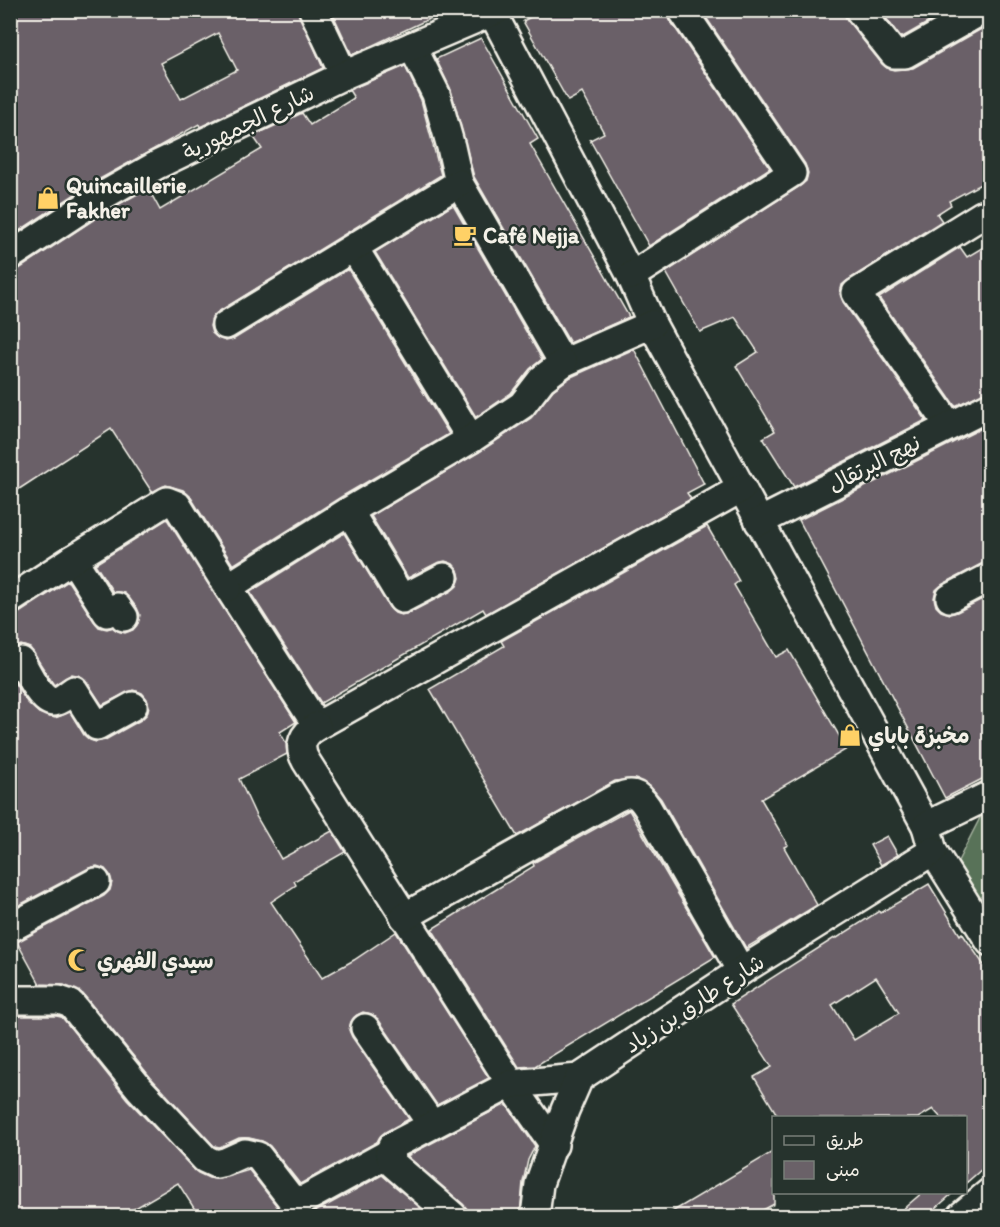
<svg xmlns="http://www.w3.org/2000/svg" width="1000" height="1227" viewBox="0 0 1000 1227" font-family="Itim,'Playpen Sans Arabic',sans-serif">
  <rect width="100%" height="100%" fill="#26332d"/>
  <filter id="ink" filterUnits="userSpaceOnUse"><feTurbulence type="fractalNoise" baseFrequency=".0167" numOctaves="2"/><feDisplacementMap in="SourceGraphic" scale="12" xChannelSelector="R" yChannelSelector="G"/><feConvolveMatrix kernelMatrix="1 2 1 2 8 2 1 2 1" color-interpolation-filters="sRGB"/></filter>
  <g filter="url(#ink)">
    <polygon fill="#587258" stroke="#a6b2a0" stroke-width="1.5" points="989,809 989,920 963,882 957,863 983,812"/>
    <g fill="#6a6168" stroke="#f4f1e8" stroke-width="1.5" fill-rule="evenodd">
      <path d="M18,10H298L323,68L200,127L199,124L89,185L10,237V14ZM218,33L237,70L181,99L161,63Z"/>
      <polygon points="331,10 448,10 352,55"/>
      <polygon points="544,10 666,10 669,19 770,168 649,246 590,140 604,133 582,93 568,101 523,21"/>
      <polygon points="701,10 844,10 847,20 882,64 887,68 894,70 913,68 990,24 990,179 949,201 951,205 937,214 942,221 848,280 842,285 840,294 843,302 926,420 794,487 763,438 775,431 736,366 758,352 735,317 700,332 666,272 800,186 806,181 808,173 805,164"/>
      <polygon points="880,10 950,10 901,38"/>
      <polygon points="481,38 538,139 530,144 629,317 570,343 474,177 451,90 436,59"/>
      <polygon points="405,66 421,100 441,175 218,312 212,318 210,326 212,333 218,338 226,341 234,339 348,269 449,434 341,497 233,565 190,496 183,490 166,485 152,492 111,429 10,495 10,272 19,269 105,212 148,188 160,210 262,149 253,136 302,113 310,125 354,98 349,90"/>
      <polygon points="453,205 542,359 530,369 511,393 476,417 375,252"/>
      <polygon points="990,243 990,390 955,406 879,298 960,247 967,257"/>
      <polygon points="634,349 704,484 687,493 691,499 486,614 483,609 321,703 250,592 344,533 389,607 395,613 401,615 409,613 451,591 457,586 460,578 458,570 453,564 445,561 437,563 408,578 371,516 479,452 531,418 553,390 571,377"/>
      <polygon points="990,424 990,561 983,563 943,584 936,590 934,598 936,606 941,611 950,614 957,612 990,595 990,775 945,798 799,520"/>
      <polygon points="167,519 296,722 280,732 286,743 287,754 239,779 256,816 281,859 332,831 345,852 294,881 296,885 271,902 322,978 354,960 396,932 489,1078 437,1105 378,1019 371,1014 363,1012 357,1015 351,1022 349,1030 352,1037 409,1119 385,1132 377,1142 300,1184 270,1146 262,1141 249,1138 239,1138 220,1147 214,1146 151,1078 83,994 64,985 40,984 17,942 104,896 110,890 112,882 110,875 105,869 97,866 89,868 10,910 10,683 14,682 27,702 39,713 55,718 70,712 84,735 90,740 96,742 105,740 141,720 147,714 149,706 147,699 142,693 133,690 102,705 87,682 80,676 72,674 54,685 30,648 21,645 10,649 10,616 19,613 68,581 94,621 99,627 107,629 113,627 118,631 125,633 133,630 138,623 140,615 137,608 124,593 113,592 95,564"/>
      <polygon points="707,526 739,581 734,585 776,657 789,650 847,749 761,799 788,845 784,847 817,905 746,948 661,799 650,786 635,779 615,781 517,836 430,689 504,646 501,641"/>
      <polygon points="629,810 715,957 535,1066 519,1067 432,929 534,866 533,863"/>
      <polygon points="887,836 898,855 881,865 870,845"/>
      <path d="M929,884L960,935L962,933L990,974V1162L966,1183V1118H941L933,1109L918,1118H779L754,1077L772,1067L731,1004L836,937L837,938L879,911L880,913ZM876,977L899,1013L854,1040L832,1005Z"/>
      <polygon points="20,1016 56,1016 62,1017 127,1099 198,1173 209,1178 219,1179 249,1170 280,1210 286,1215 293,1216 313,1213 382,1175 430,1216 199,1216 178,1183 132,1210 136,1216 10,1216 10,1021"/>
      <polygon points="506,1104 535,1146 528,1160 523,1182 520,1216 468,1216 468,1210 463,1204 407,1156"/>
      <polygon points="774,1151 774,1204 752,1216 665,1216"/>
      <polygon points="923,1192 954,1192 927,1216 895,1216"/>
    </g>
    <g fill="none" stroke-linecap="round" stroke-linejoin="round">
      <g stroke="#f4f1e8" stroke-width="32">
        <g id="minor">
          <polyline points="313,10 344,75"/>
          <polyline points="491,10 631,276 652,324 926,826 933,851 990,942"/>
          <polyline points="859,10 894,54 905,54 983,10"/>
          <polyline points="412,46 436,94 451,147 459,183 563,363 652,324"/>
          <polyline points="354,248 471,439"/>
          <polyline points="10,256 97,199 157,165 344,75 497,10"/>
          <polyline points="631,276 792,173 682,10"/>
          <polyline points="226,325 459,183"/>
          <polyline points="563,363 542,379 522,405 471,439 349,511 228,587 317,726 742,488"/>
          <polyline points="949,425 856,293 982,215"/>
          <polyline points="349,511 402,599 444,577"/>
          <polyline points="759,522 990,406"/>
          <polyline points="73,559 107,613 117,607 124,617"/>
          <polyline points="950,598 990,577"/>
          <polyline points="10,600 73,559 167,501 177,505 228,587"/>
          <path d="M10,667L21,661C26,670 41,702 53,702C59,702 68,694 74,690L97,726L133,706"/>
          <path d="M317,726C303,734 297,746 306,761L511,1084L554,1145"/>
          <polyline points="926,826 990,795"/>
          <path d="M404,917L616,798C631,791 637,792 647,807L741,971"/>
          <polyline points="10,928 96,882"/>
          <polyline points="10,1000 59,1000 71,1004 139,1088 205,1159 216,1164 225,1162 245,1153 258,1156 292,1200 305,1199 389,1153"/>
          <polyline points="365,1028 432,1125"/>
          <polyline points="389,1153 392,1146 511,1084 579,1078"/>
          <polyline points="389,1153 393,1164 453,1216"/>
          <polyline points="535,1216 539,1184 565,1110 579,1078 741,971 933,851"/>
          <polyline points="961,1216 990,1192"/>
        </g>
      </g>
      <use href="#minor" stroke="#26332d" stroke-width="27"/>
    </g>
  </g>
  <defs>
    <g id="shop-bare" transform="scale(1.8)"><path d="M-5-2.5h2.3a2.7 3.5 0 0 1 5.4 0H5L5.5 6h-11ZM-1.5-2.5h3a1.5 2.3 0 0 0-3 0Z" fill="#ffd166" stroke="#26332d" stroke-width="2.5" paint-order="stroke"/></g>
    <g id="cafe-bare" transform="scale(1.8)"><path d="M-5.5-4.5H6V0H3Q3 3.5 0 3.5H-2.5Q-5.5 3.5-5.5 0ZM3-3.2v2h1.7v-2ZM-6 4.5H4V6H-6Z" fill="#ffd166" stroke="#26332d" stroke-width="2.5" paint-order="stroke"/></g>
    <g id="mosque-bare" transform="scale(1.8)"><path d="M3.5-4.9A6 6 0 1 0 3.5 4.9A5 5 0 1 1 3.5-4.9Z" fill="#ffd166" stroke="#26332d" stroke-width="2.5" paint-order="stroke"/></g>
  </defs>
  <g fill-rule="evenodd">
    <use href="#shop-bare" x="48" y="198"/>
    <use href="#cafe-bare" x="465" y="235"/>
    <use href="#shop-bare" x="850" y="735"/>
    <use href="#mosque-bare" x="79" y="960"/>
  </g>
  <g text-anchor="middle" stroke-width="5" stroke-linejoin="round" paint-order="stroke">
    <g font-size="22" fill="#f4f1e8" stroke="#26332d">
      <text transform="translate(248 122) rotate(-26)" y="8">شارع الجمهورية</text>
      <text transform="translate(874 463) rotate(-27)" y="8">نهج البرتقال</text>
      <text transform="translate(694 1003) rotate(-33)" y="8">شارع طارق بن زياد</text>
    </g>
    <g font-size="22" font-weight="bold" fill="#f4f1e8" stroke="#26332d" text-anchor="start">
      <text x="66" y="193">Quincaillerie<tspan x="66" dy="25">Fakher</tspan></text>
      <text x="483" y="243">Café Nejja</text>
      <text x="868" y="743">مخبزة باباي</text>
      <text x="97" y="968">سيدي الفهري</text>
    </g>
  </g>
  <rect width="1000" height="1227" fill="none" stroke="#26332d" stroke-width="36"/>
  <rect x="18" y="18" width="964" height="1191" fill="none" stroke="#f4f1e8" stroke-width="2" filter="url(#ink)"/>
  <rect x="772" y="1116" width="195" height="78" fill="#26332d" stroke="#787f78" stroke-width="1.5"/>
  <rect x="784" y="1136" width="30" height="9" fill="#26332d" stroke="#787f78" stroke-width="1.5"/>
  <text x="826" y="1146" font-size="18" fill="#f4f1e8">طريق</text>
  <rect x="784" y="1161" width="30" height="18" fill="#6a6168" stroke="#787f78" stroke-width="1.5"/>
  <text x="826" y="1176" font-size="18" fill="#f4f1e8">مبنى</text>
</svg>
